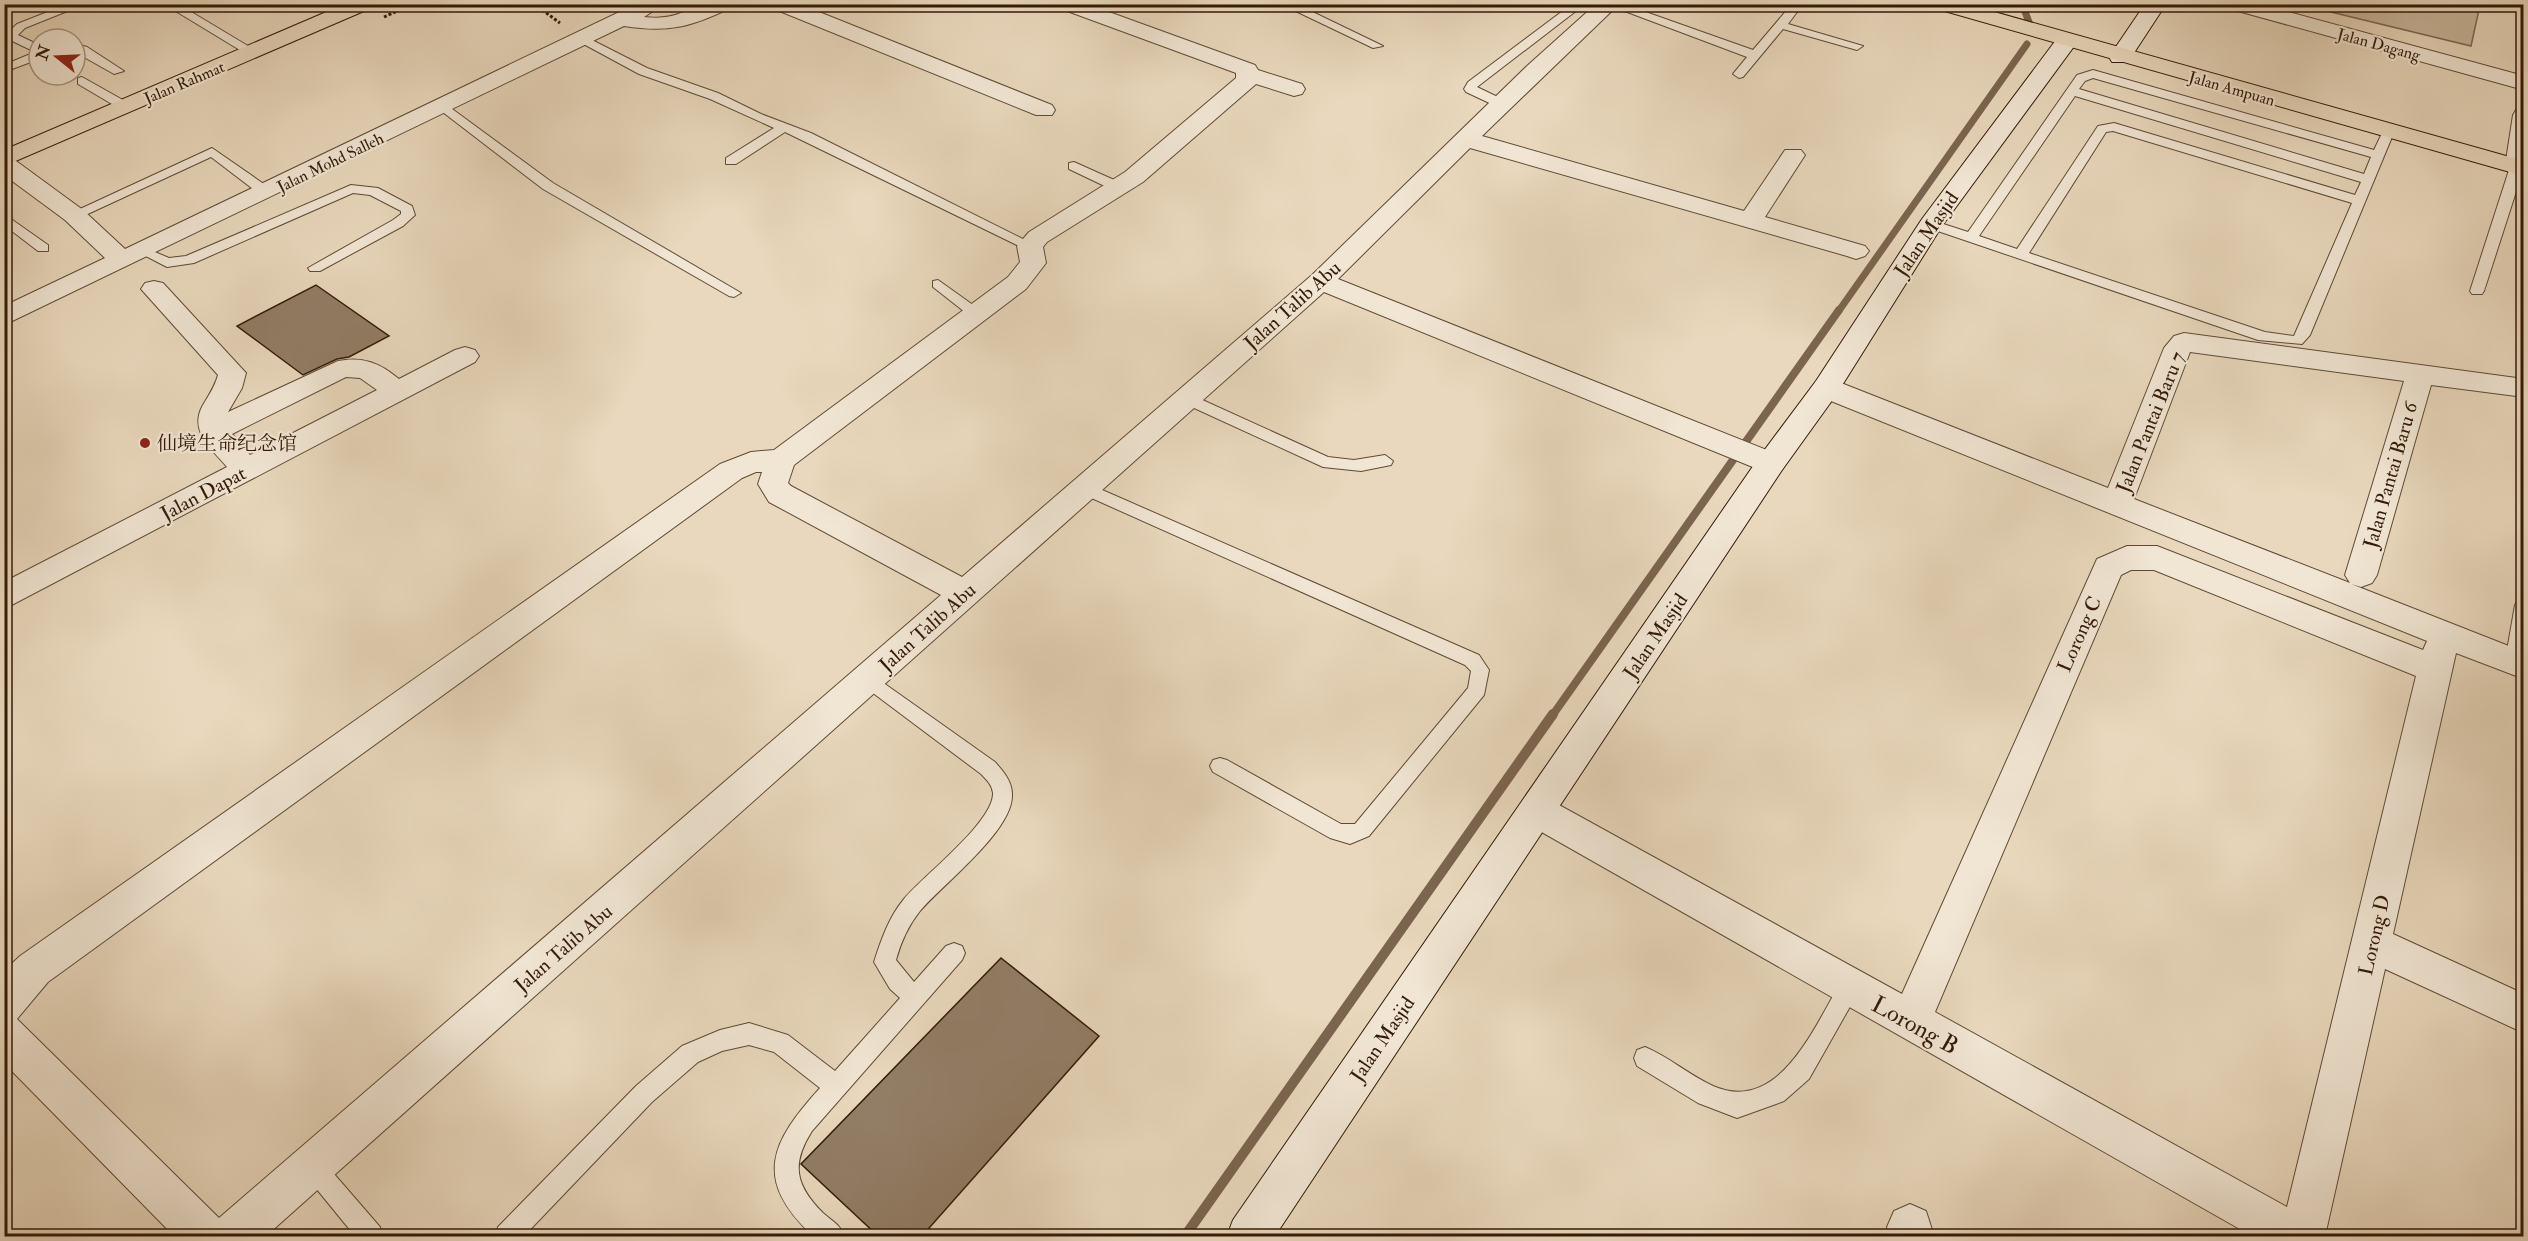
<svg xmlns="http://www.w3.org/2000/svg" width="2528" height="1241" viewBox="0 0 2528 1241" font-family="'IM FELL Double Pica','Noto Serif SC',serif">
  <rect width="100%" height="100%" fill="#e9d8bd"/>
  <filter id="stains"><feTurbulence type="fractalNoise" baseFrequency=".00333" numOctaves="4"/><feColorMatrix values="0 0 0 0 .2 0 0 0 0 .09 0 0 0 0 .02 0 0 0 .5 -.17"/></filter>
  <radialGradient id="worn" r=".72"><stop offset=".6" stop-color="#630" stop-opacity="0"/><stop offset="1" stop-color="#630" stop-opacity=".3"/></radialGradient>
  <polygon fill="#cab89e" stroke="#7e6953" stroke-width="1.5" points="2302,5 2480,4 2480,5 2471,46"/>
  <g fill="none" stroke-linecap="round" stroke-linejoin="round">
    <g stroke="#7b654f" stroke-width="7">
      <polyline points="2022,4 2029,22"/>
      <polyline points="1838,312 2027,44"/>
    </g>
    <polyline stroke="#7b654f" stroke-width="8" points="1552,716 1839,310"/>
    <polyline stroke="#7b654f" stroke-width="10" points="1185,1236 1553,714"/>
  </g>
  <g fill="#927d66" stroke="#331a08" stroke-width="1.5">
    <polygon points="316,285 389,336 349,357 337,359 303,375 237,326"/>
    <polygon points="1001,958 1099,1036 922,1236 878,1236 801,1164"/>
  </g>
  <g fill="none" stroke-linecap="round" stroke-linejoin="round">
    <g stroke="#604a35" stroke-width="2">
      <g id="lane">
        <polygon points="68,4 85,4 25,28 18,35 39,45 39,59 4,72 4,65 35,52 6,38 6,34 17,24"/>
        <polygon points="164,4 178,4 258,52 248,55"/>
        <polygon points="1281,4 1296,4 1383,46 1373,48"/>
        <polygon points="1572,4 1585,4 1477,87 1506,101 1506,107 1498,107 1466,92 1464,89 1468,82"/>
        <polygon points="1606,4 1623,4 1753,50 1792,4 1803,4 1788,24 1863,46 1857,50 1783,29 1743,77 1739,78 1733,74 1747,57"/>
        <polygon points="578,37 586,37 647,68 718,93 761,114 811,133 1037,246 1030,250 1025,249 785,132 736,164 726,164 726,158 774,128 710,99 639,74 578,41"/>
        <polygon points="75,44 87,47 124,71 114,74 75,52"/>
        <path d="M2093,70L2374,150L2384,129H2392L2394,132L2310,335L2302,344L2258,340L1926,227V221L1931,220L1968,232L2077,75ZM2093,78L2371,157L2364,174L2079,89L2085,81ZM2075,96L2361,182L2355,195L2114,123L2098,126L2017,249L1979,236ZM2113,131L2352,203L2294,336L2265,332L2029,253L2106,132Z"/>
        <polygon points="82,77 130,104 132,107 126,111 122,110 78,84 78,78"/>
        <polygon points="444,103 553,183 741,293 734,297 729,296 543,189 440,110 438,107"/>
        <polygon points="212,148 271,189 271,195 261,195 211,157 79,218 74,219 67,215"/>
        <polygon points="1074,162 1123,184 1125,187 1118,191 1113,190 1069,169 1069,163"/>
        <polygon points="2517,163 2524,167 2484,291 2482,294 2472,294 2470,291 2510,167"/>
        <polygon points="351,185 378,188 412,206 415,215 403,226 320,271 310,271 308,268 393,220 401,214 401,211 370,195 353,193 194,263 167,267 136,251 143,247 169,258 186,256"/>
        <polygon points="4,214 48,245 48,251 38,251 4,225"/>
        <polygon points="938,280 980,310 982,313 980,316 970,316 933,287 933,281"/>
        <polygon points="1187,393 1328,457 1354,460 1385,455 1393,461 1391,465 1361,471 1323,467 1181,402 1179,398"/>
        <polygon points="1084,482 1479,655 1489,670 1484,695 1369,836 1350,844 1330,838 1213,772 1210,766 1213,760 1220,758 1227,760 1341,824 1355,824 1468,688 1471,671 1465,665 1078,492 1076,488 1078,484"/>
        <polygon points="2524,598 2524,660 2521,667 2514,669 2507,667 2505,662 2515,605 2518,600"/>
        <path d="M868,672L995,762C1003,771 1012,781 1012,794C1014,830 943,884 920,911C908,926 901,942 896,960L914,982L946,946L954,943L962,946L965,953L962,960L812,1131C791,1164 795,1185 823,1213C832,1221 841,1225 844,1236H813C752,1179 771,1142 820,1088L774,1052L749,1045L722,1051L698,1062L652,1102L524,1236H495L498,1227L636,1086L682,1046L720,1030L749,1023L788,1035L835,1071L900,998L890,989L874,962C881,940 889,917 904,899C923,876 994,822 993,793C992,785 987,780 981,774L861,684L859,679L861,674Z"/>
        <path d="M1849,979L1857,982L1860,989L1809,1079L1784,1101L1776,1104L1737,1118L1698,1103L1637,1066L1634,1058L1637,1050L1645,1047C1669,1057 1689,1075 1713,1086C1779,1115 1814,1027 1841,982Z"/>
        <polygon points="314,1156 322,1160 380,1227 383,1236 355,1236 306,1176 302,1168 306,1160"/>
      </g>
    </g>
    <g stroke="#604a35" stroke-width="2">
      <g id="street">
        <path d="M636,4H664L644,17C674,20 679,12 704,5C713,3 724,4 733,4L730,8C691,27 668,33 624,26L4,325V306L105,258L65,220L4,175V156L12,158L83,210L125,249Z"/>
        <polygon points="769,4 799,4 1052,105 1055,110 1052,115 1036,115 772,8"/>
        <path d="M1056,4H1087L1255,65L1258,70L1302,84L1305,89L1302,94L1294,96L1256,84L1143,182L1047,242L1043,247L1046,263L1026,289L794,465L788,483L791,486L962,577L1312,275L1527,66L1596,4H1619L1482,136L1744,211L1785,150H1801L1805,155L1765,217L1865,246L1869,251L1865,256L1856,259L1847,256L1470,148L1338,279L1782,456L1786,463L1782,470L1771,473L1760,470L1324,292L266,1236H174L4,1063V971L20,956L720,464L751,452L774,450L1008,277L1020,262L1017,246L1029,232L1125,172L1236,78V73L1059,8ZM756,472H762L758,484L769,502L941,595L219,1218L17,1019L48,982L742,478Z"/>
        <polygon points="2224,4 2259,4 2524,76 2524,90 2227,8"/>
        <polygon points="2524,108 2524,173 2509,172 2505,167 2513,115 2516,110"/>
        <path d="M154,281L163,283L246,373L242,388L228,412L338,361C363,356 380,363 399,379L455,350L465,347L475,350L479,356L475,362L4,609V582L227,467C212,449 188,431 203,405C209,395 215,386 218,375L141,289L145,283ZM346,377L360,378L377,390L250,455L232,434Z"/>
        <path d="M2184,333L2524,379V397L2431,385L2377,575L2372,583L2361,587L2351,584L2524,652V679L2456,653L2393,934L2524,994V1033L2385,969L2325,1236H2252L1524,822L1519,811L1524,800L1537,795L1550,800L1902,994L2097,559L2127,546H2157L2423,650L2427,641L1816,395L1812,388L1816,381L1826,379L1836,381L2108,488L2164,348L2174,336ZM2190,352L2404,381L2345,575L2350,583L2134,499ZM2131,570H2154L2416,676L2287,1207L1935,1012L2121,575Z"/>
        <polygon points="1910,1204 1926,1211 1934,1236 1890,1236 1887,1227 1894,1211"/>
      </g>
    </g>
    <g stroke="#331a08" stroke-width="2">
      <g id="secondary">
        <polygon points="2145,4 2166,4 2128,62 2112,62 2109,57"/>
        <polygon points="2067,35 2075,36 2078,41 1942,226 1836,395 1782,470 1275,1236 1227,1236 1233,1220 1760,456 1816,381 1922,219 2059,36"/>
      </g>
    </g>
    <g stroke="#331a08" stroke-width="2">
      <g id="primary">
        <polygon points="345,4 374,4 371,8 4,166 4,150"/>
        <polygon points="1931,4 1966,4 2524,161 2524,176 1934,8"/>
      </g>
    </g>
    <g stroke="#331a08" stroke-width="3" stroke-dasharray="3 2" stroke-linecap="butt">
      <polyline points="534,4 560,23"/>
      <polyline points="384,17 413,4"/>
    </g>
    <use href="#lane" fill="#f1e6d4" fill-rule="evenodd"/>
    <use href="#street" fill="#f1e6d4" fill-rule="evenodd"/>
    <use href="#secondary" fill="#f1e6d4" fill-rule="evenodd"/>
    <use href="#primary" fill="#e9d8bd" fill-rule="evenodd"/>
  </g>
  <circle fill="#8f2418" stroke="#f1e6d4" stroke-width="2" cx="145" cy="443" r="6"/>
  <g text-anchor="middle" stroke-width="4.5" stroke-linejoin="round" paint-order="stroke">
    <g font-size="16" fill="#331a08" stroke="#f1e6d4">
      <text transform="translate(2379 44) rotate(15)" y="6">Jalan Dagang</text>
      <text transform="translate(184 82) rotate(-23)" y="6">Jalan Rahmat</text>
      <text transform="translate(2232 88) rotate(16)" y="6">Jalan Ampuan</text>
      <text transform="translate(330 162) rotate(-26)" y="6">Jalan Mohd Salleh</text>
    </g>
    <g font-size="20" fill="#331a08" stroke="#f1e6d4">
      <text transform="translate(1926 234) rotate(-56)" y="7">Jalan Masjid</text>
      <text transform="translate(1292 305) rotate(-42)" y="7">Jalan Talib Abu</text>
      <text transform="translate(2150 422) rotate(-68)" y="7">Jalan Pantai Baru 7</text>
      <text transform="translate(2390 475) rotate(-74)" y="7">Jalan Pantai Baru 6</text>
      <text transform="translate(203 493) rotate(-28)" y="7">Jalan Dapat</text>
      <text transform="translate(927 627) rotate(-42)" y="7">Jalan Talib Abu</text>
      <text transform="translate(2079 634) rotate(-66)" y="7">Lorong C</text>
      <text transform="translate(1655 636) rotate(-56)" y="7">Jalan Masjid</text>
      <text transform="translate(2374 935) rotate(-77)" y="7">Lorong D</text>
      <text transform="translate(563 948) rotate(-41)" y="7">Jalan Talib Abu</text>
      <text transform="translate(1382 1039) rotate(-56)" y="7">Jalan Masjid</text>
    </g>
    <g font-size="20" fill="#331a08" stroke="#f1e6d4" text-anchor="start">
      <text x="157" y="450">仙境生命纪念馆</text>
    </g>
    <g font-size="24" fill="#331a08" stroke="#f1e6d4">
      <text transform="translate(1915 1025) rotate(29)" y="8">Lorong B</text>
    </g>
  </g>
  <rect width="2528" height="1241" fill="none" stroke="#e9d8bd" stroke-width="24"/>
  <rect x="6" y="6" width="2516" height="1229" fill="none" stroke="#331a08" stroke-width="3"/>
  <rect x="12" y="12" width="2504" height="1217" fill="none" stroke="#331a08" stroke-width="1.5"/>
  <g transform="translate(57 57) rotate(288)"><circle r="28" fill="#f1e6d4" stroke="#a59482" stroke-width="1.5"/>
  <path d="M0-4.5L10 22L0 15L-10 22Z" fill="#8f2418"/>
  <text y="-9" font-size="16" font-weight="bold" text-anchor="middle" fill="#331a08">N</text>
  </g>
  <rect width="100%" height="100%" filter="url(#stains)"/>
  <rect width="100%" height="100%" fill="url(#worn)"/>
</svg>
